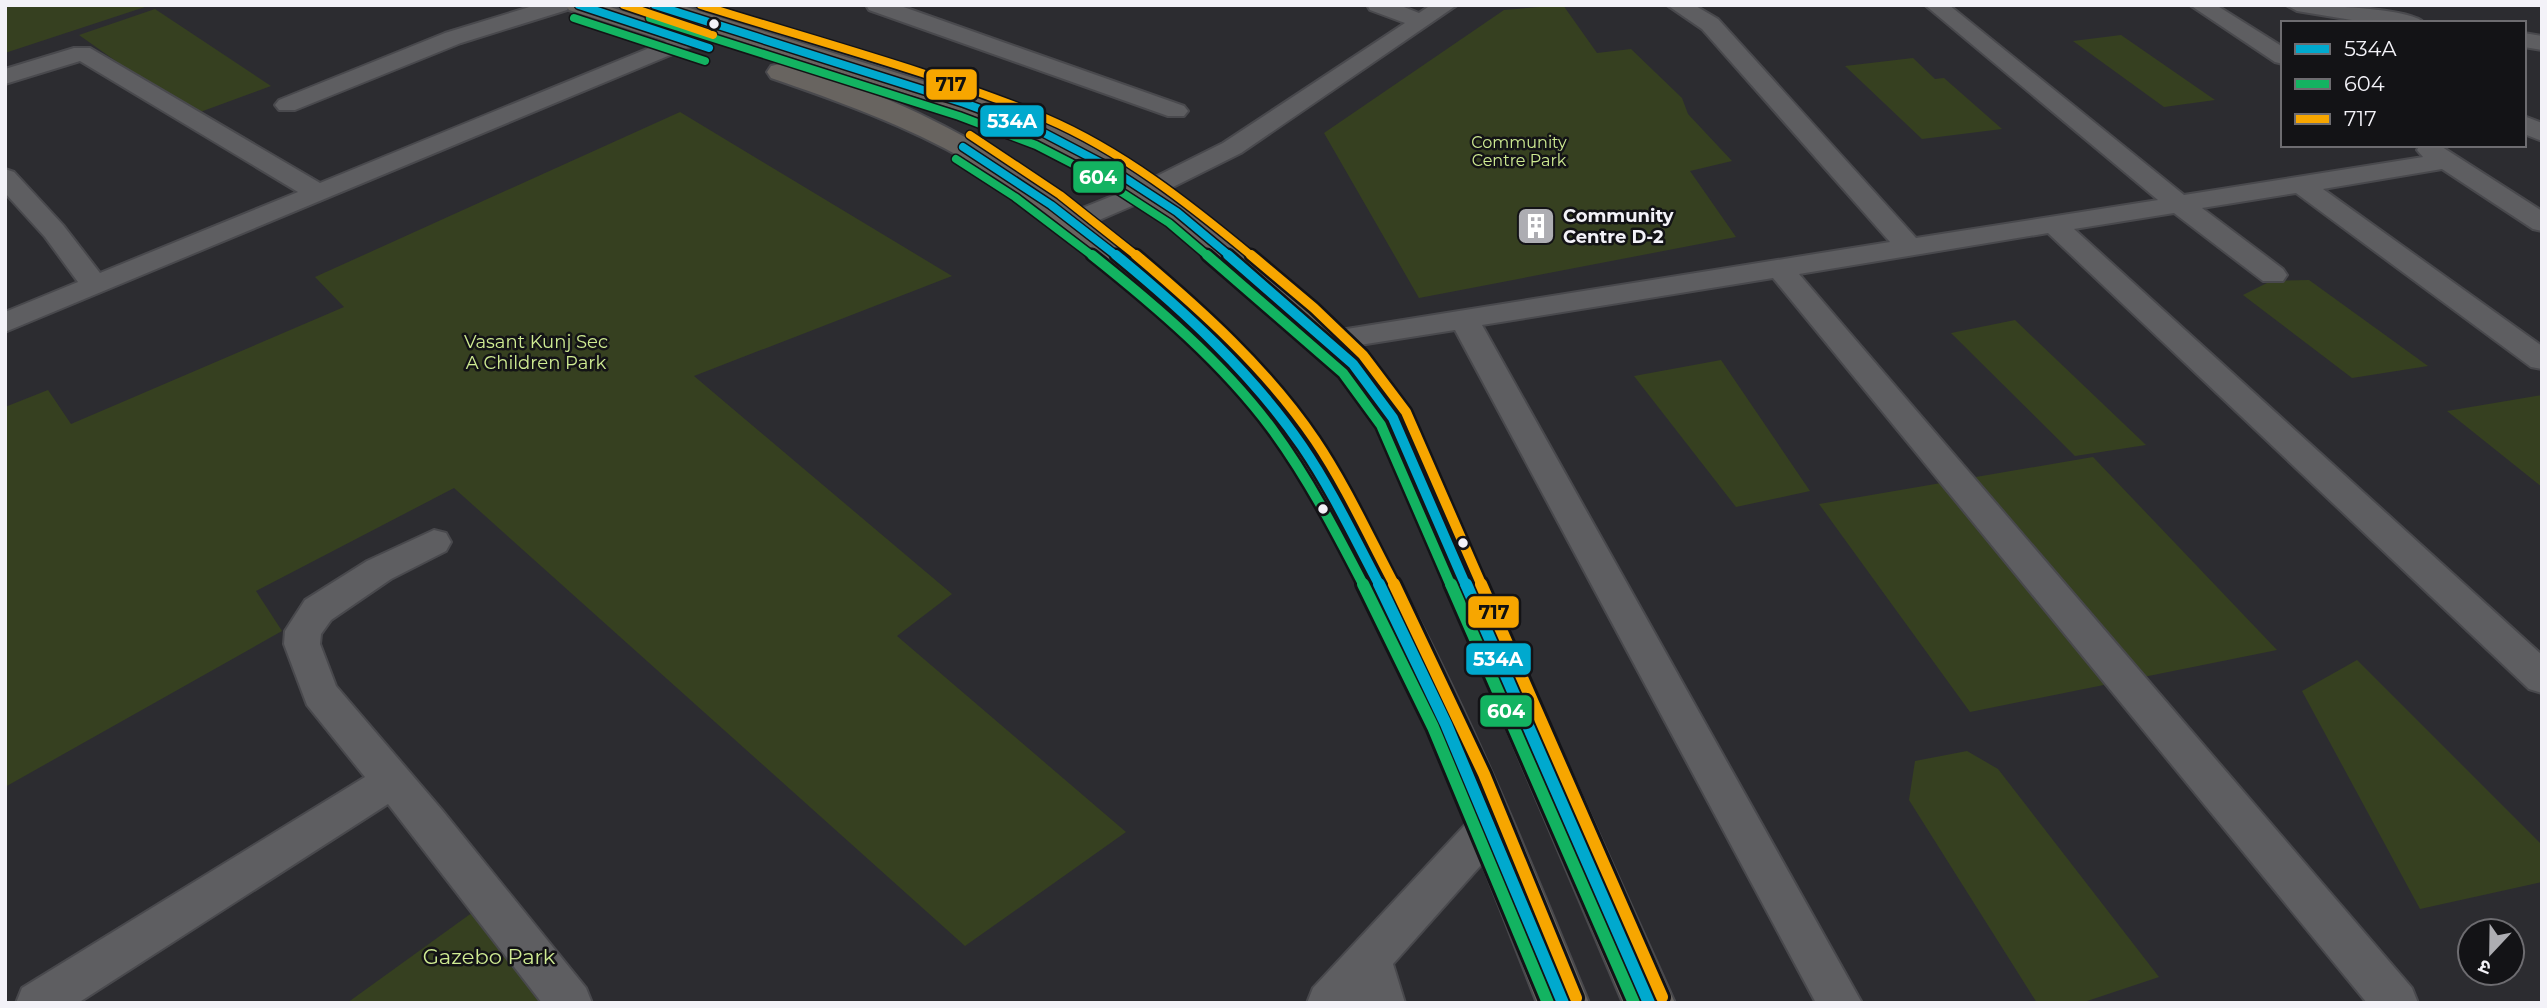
<svg xmlns="http://www.w3.org/2000/svg" width="2547" height="1008" viewBox="0 0 2547 1008" font-family="Montserrat,'Noto Sans Devanagari',sans-serif">
  <rect width="100%" height="100%" fill="#2c2c30"/>
  <g fill="#364020">
    <polygon points="5,5 151,5 5,53"/>
    <polygon points="1563,5 1597,53 1631,49 1682,98 1688,114 1732,161 1690,171 1736,237 1419,298 1324,133 1504,10"/>
    <polygon points="155,9 271,86 192,115 79,35"/>
    <polygon points="2121,35 2215,100 2164,107 2073,41"/>
    <polygon points="1913,58 1935,79 1944,78 2002,129 1922,139 1845,66"/>
    <polygon points="680,112 952,276 694,376 952,594 897,636 1126,832 965,946 454,488 256,591 282,631 5,787 5,407 48,390 71,424 344,307 315,277"/>
    <polygon points="2309,280 2428,366 2352,378 2243,295 2271,281"/>
    <polygon points="2015,320 2146,445 2075,456 1951,333"/>
    <polygon points="1721,360 1810,491 1736,507 1634,376"/>
    <polygon points="2542,395 2542,487 2447,411"/>
    <polygon points="2093,457 2277,650 1970,712 1819,504"/>
    <polygon points="2357,660 2542,845 2542,882 2420,909 2302,691"/>
    <polygon points="1967,751 1998,769 2159,977 2081,1003 2037,1003 1909,800 1915,761"/>
    <polygon points="498,894 591,1003 347,1003"/>
  </g>
  <g fill="none" stroke-linecap="round" stroke-linejoin="round">
    <g stroke="#49494d" stroke-width="4">
      <g id="minor">
        <polygon points="536,5 570,5 567,10 461,43 295,110 279,110 275,105 279,100 445,33"/>
        <polygon points="866,5 898,5 1184,106 1188,111 1184,116 1168,116 869,10"/>
        <polygon points="1367,5 1399,5 1419,13 1431,5 1457,5 1241,153 1155,196 1083,227 1065,227 1061,221 1065,215 1137,186 1223,143 1405,23 1370,10"/>
        <polygon points="1667,5 1694,5 1718,19 1916,238 2158,200 1925,5 1949,5 2184,195 2423,157 2417,150 2420,145 2439,145 2542,211 2542,231 2533,229 2442,169 2323,189 2542,346 2542,369 2531,367 2296,193 2202,208 2283,269 2287,275 2283,281 2263,281 2174,213 2074,229 2542,655 2542,693 2529,689 2048,233 1799,274 2412,988 2418,1003 2367,1003 1773,278 1482,325 1862,1003 1816,1003 1455,330 1328,350 1318,347 1313,341 1318,335 1328,332 1890,242 1702,29"/>
        <polygon points="2190,5 2216,5 2283,47 2283,64 2275,62"/>
        <path d="M2286,5C2309,5 2412,7 2424,23H2370L2297,11Z"/>
        <polygon points="720,19 728,21 731,26 728,31 5,332 5,312 78,282 45,237 5,193 5,169 14,172 63,225 100,273 298,192 80,61 5,84 5,69 74,48 90,48 320,183"/>
        <polygon points="2524,33 2542,36 2542,50 2524,47"/>
        <polygon points="2524,116 2542,123 2542,141 2524,134"/>
        <polygon points="434,530 446,533 451,542 446,551 391,579 331,620 321,634 320,644 336,686 442,810 586,988 592,1003 542,1003 388,804 78,1003 16,1003 22,988 365,777 307,705 284,644 285,631 305,600 367,561"/>
        <polygon points="1491,807 1505,812 1511,825 1505,838 1393,964 1405,1003 1307,1003 1313,988 1477,812"/>
      </g>
    </g>
    <g stroke="#49494d" stroke-width="4">
      <g id="primary">
        <polygon points="566,5 604,5 693,34 697,39 693,44 675,44 569,10"/>
        <polygon points="642,5 680,5 974,97 1052,126 1115,159 1188,206 1317,312 1365,356 1411,418 1675,1003 1623,1003 1376,421 1341,372 1293,326 1166,218 1095,171 1032,138 954,109 645,10"/>
        <path d="M780,64C941,104 1064,191 1185,300C1228,339 1273,379 1307,426C1337,468 1362,514 1387,560C1466,702 1527,853 1589,1003H1537C1486,871 1435,740 1374,613C1346,555 1317,495 1280,442C1247,395 1206,356 1165,317C1104,260 1041,202 968,161C905,125 838,101 771,78L767,72L771,66Z"/>
      </g>
    </g>
    <use href="#minor" fill="#5e5e61" fill-rule="evenodd"/>
    <use href="#primary" fill="#686460" fill-rule="evenodd"/>
    <g stroke="#131316" stroke-width="11">
      <g id="bus-1-far2">
        <polyline points="579,5 709,48"/>
        <polyline points="655,5 964,103 1042,132 1105,165 1177,212 1231,257"/>
        <polyline points="963,147 1051,205 1118,257"/>
      </g>
    </g>
    <g stroke="#131316" stroke-width="15">
      <g id="bus-1-far1">
        <path d="M1116,255C1184,311 1252,373 1302,446C1332,490 1355,539 1380,586"/>
        <polyline points="1228,255 1353,364 1393,418 1466,586"/>
      </g>
    </g>
    <g stroke="#131316" stroke-width="18">
      <g id="bus-1">
        <polyline points="1379,584 1446,724 1563,1003"/>
        <polyline points="1466,584 1649,1003"/>
      </g>
    </g>
    <g stroke="#131316" stroke-width="11">
      <g id="bus-2-far2">
        <polyline points="574,18 705,61"/>
        <polyline points="650,18 959,116 1036,145 1098,177 1169,223 1209,257"/>
        <polyline points="956,159 1015,197 1094,257"/>
      </g>
    </g>
    <g stroke="#131316" stroke-width="15">
      <g id="bus-2-far1">
        <path d="M1092,255C1156,306 1223,363 1272,429C1308,478 1336,532 1364,586"/>
        <polyline points="1207,255 1343,373 1381,425 1451,586"/>
      </g>
    </g>
    <g stroke="#131316" stroke-width="18">
      <g id="bus-2">
        <polyline points="1363,584 1433,727 1548,1003"/>
        <polyline points="1451,584 1634,1003"/>
      </g>
    </g>
    <g stroke="#131316" stroke-width="11">
      <g id="bus-3-far2">
        <polyline points="624,5 713,35"/>
        <path d="M701,5C815,41 934,72 1045,118C1122,151 1189,204 1253,257"/>
        <polyline points="970,135 1060,195 1138,257"/>
      </g>
    </g>
    <g stroke="#131316" stroke-width="15">
      <g id="bus-3-far1">
        <path d="M1136,255C1201,310 1267,369 1315,440C1346,486 1369,537 1395,586"/>
        <polyline points="1251,255 1314,308 1363,355 1406,412 1482,586"/>
      </g>
    </g>
    <g stroke="#131316" stroke-width="18">
      <g id="bus-3">
        <polyline points="1394,584 1484,774 1576,998"/>
        <polyline points="1481,584 1662,997"/>
      </g>
    </g>
    <use href="#bus-1-far2" stroke="#00a9ce" stroke-width="8"/>
    <use href="#bus-1-far1" stroke="#00a9ce" stroke-width="10"/>
    <use href="#bus-1" stroke="#00a9ce" stroke-width="12"/>
    <use href="#bus-2-far2" stroke="#13b361" stroke-width="8"/>
    <use href="#bus-2-far1" stroke="#13b361" stroke-width="10"/>
    <use href="#bus-2" stroke="#13b361" stroke-width="12"/>
    <use href="#bus-3-far2" stroke="#f7a600" stroke-width="8"/>
    <use href="#bus-3-far1" stroke="#f7a600" stroke-width="10"/>
    <use href="#bus-3" stroke="#f7a600" stroke-width="12"/>
  </g>
  <defs>
    <g id="building-square" transform="scale(2.0125)"><rect x="-9" y="-9" width="18" height="18" rx="4" fill="#adadb2" stroke="#131316"/><path d="M-4-6H4V6H1V3H-1V6H-4ZM-2.5-4.3h1.7v1.8h-1.7ZM.8-4.3h1.7v1.8H.8ZM-2.5-1h1.7V.8h-1.7ZM.8-1h1.7V.8H.8Z" fill="#fff"/></g>
  </defs>
  <g fill-rule="evenodd">
    <use href="#building-square" x="1536" y="226"/>
  </g>
  <g fill="#f3f2f8" stroke="#131316" stroke-width="2.5">
    <circle cx="714" cy="24" r="6"/>
    <circle cx="1323" cy="509" r="6"/>
    <circle cx="1463" cy="543" r="6"/>
  </g>
  <g text-anchor="middle" stroke-width="5" stroke-linejoin="round" paint-order="stroke">
    <g font-size="16" fill="#cfeb92" stroke="#131316">
      <text x="1519" y="148">Community<tspan x="1519" dy="18">Centre Park</tspan></text>
    </g>
    <g font-size="18" font-weight="bold" fill="#f3f2f8" stroke="#131316" text-anchor="start">
      <text x="1563" y="222">Community<tspan x="1563" dy="21">Centre D-2</tspan></text>
    </g>
    <g font-size="18" fill="#cfeb92" stroke="#131316">
      <text x="536" y="348">Vasant Kunj Sec<tspan x="536" dy="21">A Children Park</tspan></text>
    </g>
    <g font-size="21" fill="#cfeb92" stroke="#131316">
      <text x="489" y="964">Gazebo Park</text>
    </g>
  </g>
  <g stroke="#131316" stroke-width="2.5">
    <rect x="925" y="68" width="53" height="33" rx="7" fill="#f7a600"/>
    <rect x="979" y="104" width="66" height="34" rx="7" fill="#00a9ce"/>
    <rect x="1072" y="160" width="53" height="34" rx="7" fill="#13b361"/>
    <rect x="1467" y="595" width="53" height="34" rx="7" fill="#f7a600"/>
    <rect x="1465" y="642" width="67" height="34" rx="7" fill="#00a9ce"/>
    <rect x="1479" y="694" width="54" height="34" rx="7" fill="#13b361"/>
  </g>
  <g font-size="19" text-anchor="middle" font-weight="bold" fill="#fff">
    <text x="1012" y="128">534A</text>
    <text x="1098" y="184">604</text>
    <text x="1498" y="666">534A</text>
    <text x="1506" y="718">604</text>
  </g>
  <g font-size="19" text-anchor="middle" font-weight="bold" fill="#111">
    <text x="951" y="91">717</text>
    <text x="1494" y="619">717</text>
  </g>
  <rect width="2547" height="1008" fill="none" stroke="#f3f2f8" stroke-width="14"/>
  <rect x="2281" y="21" width="245" height="126" fill="#131316" stroke="#6d6c70" stroke-width="2"/>
  <rect x="2295" y="44" width="35" height="10" fill="#00a9ce" stroke="#6d6c70" stroke-width="2"/>
  <text x="2344" y="56" font-size="21" fill="#f3f2f8">534A</text>
  <rect x="2295" y="79" width="35" height="10" fill="#13b361" stroke="#6d6c70" stroke-width="2"/>
  <text x="2344" y="91" font-size="21" fill="#f3f2f8">604</text>
  <rect x="2295" y="114" width="35" height="10" fill="#f7a600" stroke="#6d6c70" stroke-width="2"/>
  <text x="2344" y="126" font-size="21" fill="#f3f2f8">717</text>
  <g transform="translate(2491 952) rotate(202)"><circle r="33" fill="#131316" stroke="#6d6c70" stroke-width="2"/>
  <path d="M0-5L12 26L0 18L-12 26Z" fill="#adadb2"/>
  <text y="-10" font-size="19" font-weight="bold" text-anchor="middle" fill="#f3f2f8">उ</text>
  </g>
</svg>
